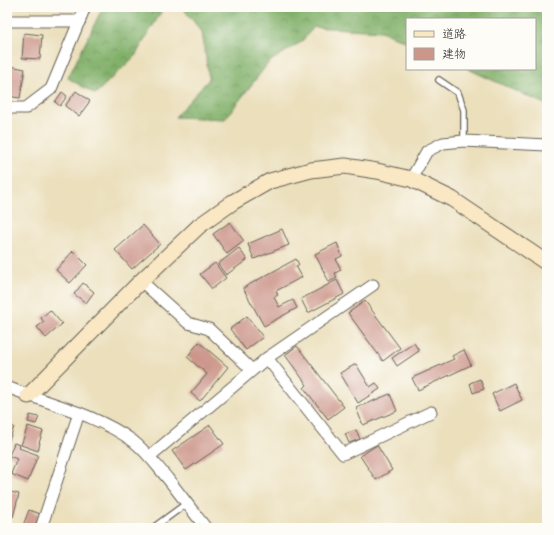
<svg xmlns="http://www.w3.org/2000/svg" width="554" height="535" viewBox="0 0 554 535" font-family="Itim,'Klee One',sans-serif">
  <defs>
    <pattern id="forest-crowns" width="20" height="18" patternUnits="userSpaceOnUse"><rect width="20" height="18" fill="#82b16a"/><path d="M2 6a3 3 0 1 1 6 0M12 15a3 3 0 1 1 6 0" fill="none" stroke="#6a8f56"/></pattern>
  </defs>
  <rect width="100%" height="100%" fill="#fdfcf7"/>
  <filter id="ink" filterUnits="userSpaceOnUse"><feTurbulence type="fractalNoise" baseFrequency=".025" numOctaves="2"/><feDisplacementMap in="SourceGraphic" scale="8" xChannelSelector="R" yChannelSelector="G"/><feConvolveMatrix kernelMatrix="1 2 1 2 8 2 1 2 1" color-interpolation-filters="sRGB"/></filter>
  <filter id="wash" filterUnits="userSpaceOnUse"><feTurbulence type="fractalNoise" baseFrequency=".012" numOctaves="4" result="noise"/><feDisplacementMap in="SourceGraphic" scale="16" xChannelSelector="R" yChannelSelector="G"/><feGaussianBlur stdDeviation="0.9" result="paint"/><feColorMatrix in="noise" values="0 0 0 0 0 0 0 0 0 0 0 0 0 0 0 0 0 1.4 0 .05"/><feComposite in="paint" operator="in"/></filter>
  <g filter="url(#wash)">
    <rect width="100%" height="100%" fill="#ebdfbc"/>
    <g fill="url(#forest-crowns)" stroke="#4f6643">
      <polygon points="103,7 164,7 135,56 95,94 68,78"/>
      <polygon points="182,7 547,7 547,105 468,69 535,69 535,19 407,19 407,42 381,31 314,27 301,42 269,62 225,119 175,117 209,79 202,32"/>
    </g>
    <g id="blocks">
      <g fill="#cc968b">
        <polygon points="24,33 42,35 40,59 22,58"/>
        <polygon points="10,66 25,69 20,98 7,96 7,82"/>
        <polygon points="76,91 90,101 79,116 65,106"/>
        <polygon points="62,92 67,96 60,106 55,102"/>
        <polygon points="230,222 244,241 227,254 213,234"/>
        <polygon points="143,225 160,244 132,269 115,250"/>
        <polygon points="282,229 289,245 254,259 248,244"/>
        <polygon points="337,243 342,256 336,259 341,270 335,273 337,278 329,282 315,254"/>
        <polygon points="239,248 247,260 226,275 218,264"/>
        <polygon points="73,251 87,265 70,283 56,270"/>
        <polygon points="296,259 299,265 296,266 302,277 276,291 278,295 274,297 279,307 293,300 297,308 264,326 243,288"/>
        <polygon points="215,263 226,278 212,289 200,274"/>
        <polygon points="337,280 344,294 308,313 301,299"/>
        <polygon points="83,283 94,292 86,303 74,294"/>
        <polygon points="365,301 400,348 383,361 348,313"/>
        <polygon points="50,310 62,324 46,338 37,327 44,322 41,318"/>
        <polygon points="247,316 263,337 246,350 230,329"/>
        <polygon points="199,342 228,367 200,401 191,393 207,374 187,357"/>
        <polygon points="414,343 419,351 397,366 392,358"/>
        <polygon points="297,346 344,407 328,419 304,388 307,385 285,355"/>
        <polygon points="464,350 471,365 418,390 412,378 454,359 452,356"/>
        <polygon points="356,364 370,387 376,383 380,389 358,403 340,373"/>
        <polygon points="480,379 484,389 473,393 470,383"/>
        <polygon points="514,383 522,400 500,411 492,394"/>
        <polygon points="390,394 397,411 363,425 356,408"/>
        <polygon points="30,415 39,417 36,424 28,422"/>
        <polygon points="7,425 14,427 7,446"/>
        <polygon points="210,425 224,444 186,470 172,451"/>
        <polygon points="28,426 43,431 39,443 40,443 38,451 21,445"/>
        <polygon points="356,430 360,439 349,443 345,434"/>
        <polygon points="14,443 20,445 19,448 38,455 28,481 11,474 17,459 9,456"/>
        <polygon points="377,445 392,470 376,480 360,456"/>
        <polygon points="7,491 19,494 13,517 7,516"/>
        <polygon points="29,510 40,514 34,528 22,528"/>
      </g>
    </g>
  </g>
  <g filter="url(#ink)">
    <use href="#blocks" fill-opacity="0" stroke="#646054" stroke-width="1"/>
    <g fill="none" stroke-linecap="round" stroke-linejoin="round">
      <g stroke="#646054" stroke-width="8">
        <g id="lane">
          <polyline points="439,80 458,93 464,110 464,141"/>
          <polyline points="153,528 187,503"/>
        </g>
      </g>
      <g stroke="#646054" stroke-width="13">
        <g id="street">
          <polyline points="7,21 80,21"/>
          <polyline points="7,108 26,108 51,89 85,7"/>
          <polyline points="411,179 427,151 443,143 464,141 547,145"/>
          <polyline points="141,281 188,323 209,329 252,370"/>
          <polyline points="267,358 343,454 431,412"/>
          <path d="M7,387C49,404 96,414 133,441C147,452 157,466 168,479C181,495 193,512 206,528"/>
          <polyline points="150,456 267,358 373,285"/>
          <polyline points="41,528 79,413"/>
        </g>
      </g>
      <g stroke="#646054" stroke-width="17">
        <polyline id="secondary" points="28,396 138,284 199,226 233,202 270,181 311,170 345,166 377,171 411,179 452,199 547,263"/>
      </g>
      <use href="#lane" stroke="#fff" stroke-width="5.5"/>
      <use href="#street" stroke="#fff" stroke-width="11"/>
      <use href="#secondary" stroke="#fae7c3" stroke-width="15"/>
    </g>
  </g>
  <rect width="554" height="535" fill="none" stroke="#fdfcf7" stroke-width="24"/>
  <rect x="406" y="18" width="130" height="52" fill="#fdfcf7" stroke="#a3a29f"/>
  <rect x="414" y="31" width="20" height="6" fill="#fae7c3" stroke="#a3a29f"/>
  <text x="442" y="38" font-size="12" fill="#1c1c1c">道路</text>
  <rect x="414" y="48" width="20" height="12" fill="#cc968b" stroke="#a3a29f"/>
  <text x="442" y="58" font-size="12" fill="#1c1c1c">建物</text>
</svg>
